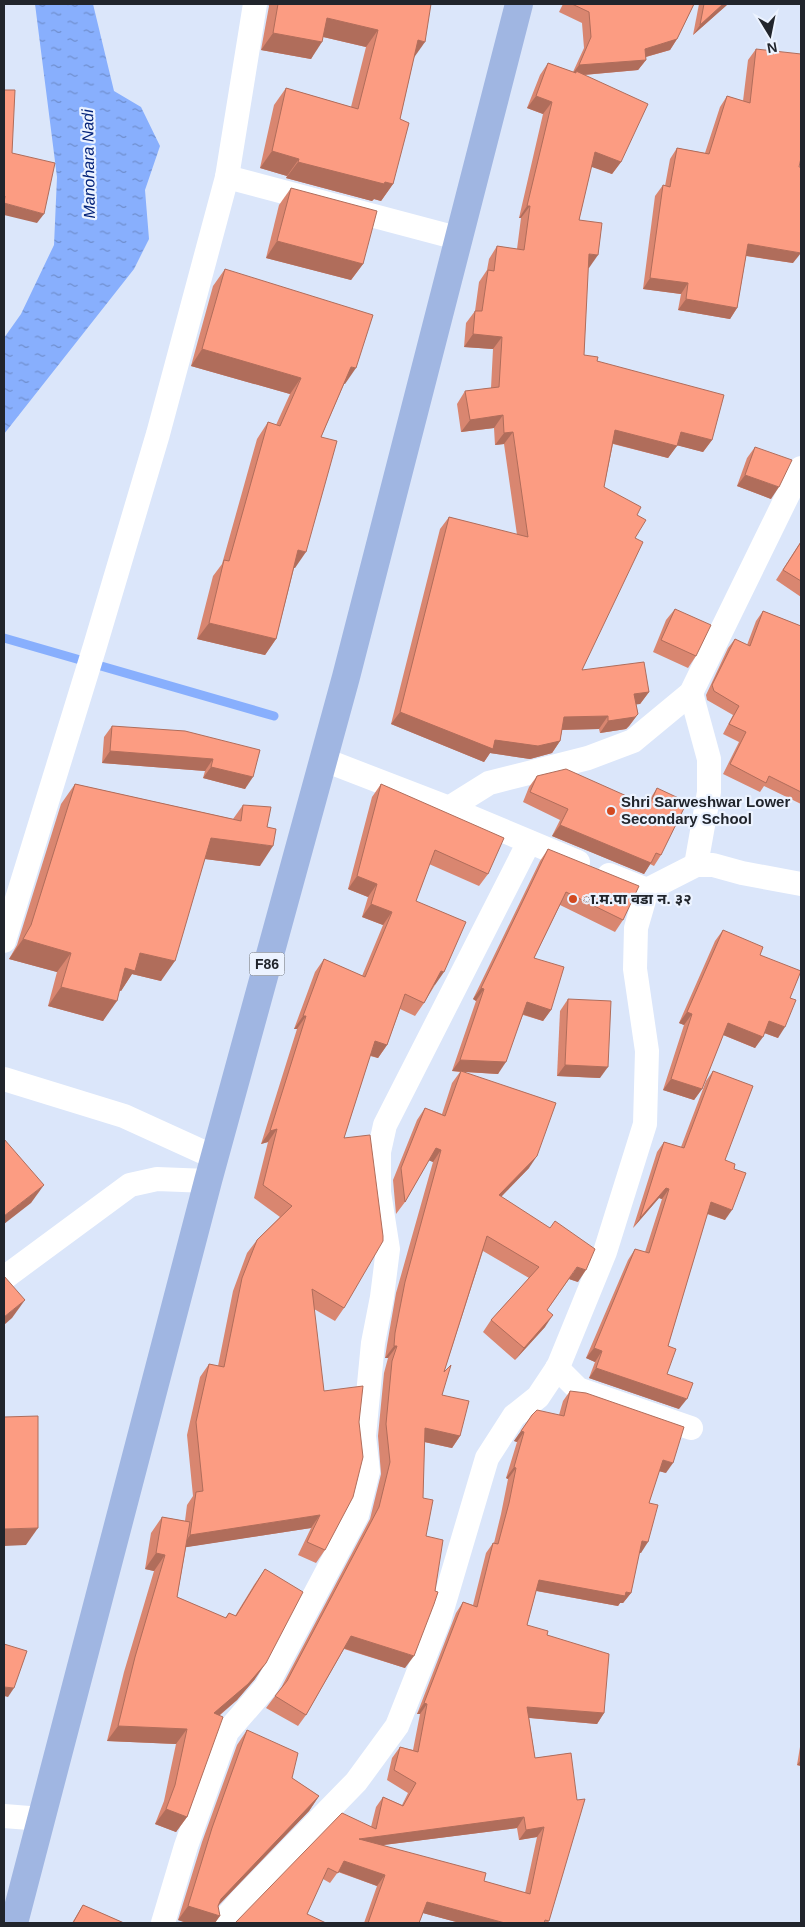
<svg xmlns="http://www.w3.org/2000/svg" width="805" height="1927" viewBox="0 0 805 1927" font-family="Helvetica,'Noto Sans Devanagari',sans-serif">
  <defs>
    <pattern id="water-ripples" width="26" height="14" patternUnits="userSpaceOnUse" patternTransform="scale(1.25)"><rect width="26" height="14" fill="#88affd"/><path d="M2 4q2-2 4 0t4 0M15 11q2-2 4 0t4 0" fill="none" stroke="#6f8ecd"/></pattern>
  </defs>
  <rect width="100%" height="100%" fill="#dbe6fa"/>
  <polygon fill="url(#water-ripples)" points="35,4 93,4 114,91 141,107 160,146 145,190 149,239 134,269 4,434 4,338 21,314 54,245 57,177"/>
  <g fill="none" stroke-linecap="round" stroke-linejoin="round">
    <polyline stroke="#88affd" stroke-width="9" points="4,638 274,716"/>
    <g stroke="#fff" stroke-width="24">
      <polyline points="227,177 457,238"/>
      <polyline points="691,693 709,759 709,792 696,865"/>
      <polyline points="322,759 449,808 578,862"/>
      <polyline points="449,808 489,783 588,758 633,741 691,693 801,468"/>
      <polyline points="647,890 696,865 713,865 742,873 801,884"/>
      <polyline points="4,941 95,646 158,434 227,177 255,4"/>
      <polyline points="4,1079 124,1116 214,1157"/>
      <polyline points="4,1278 130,1185 157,1179 208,1181"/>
      <polyline points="557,1368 578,1389 691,1428"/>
      <polyline points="4,1816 42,1819"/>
      <polyline points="163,1923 186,1846 227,1732 266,1687 357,1515 368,1471 364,1436 373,1343 382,1297 388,1249 379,1192 379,1152 385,1125 529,842"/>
      <polyline points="221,1923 243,1898 356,1782 397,1726 439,1620 487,1458 514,1416 538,1397 558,1367 605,1252 645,1124 647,1051 635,969 636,928 647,890 609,875"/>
    </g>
    <polyline stroke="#a0b6e2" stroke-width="28" points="14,1923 208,1181 346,677 519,4"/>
  </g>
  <g fill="#d98670" fill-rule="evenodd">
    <polygon points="268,4 431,4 414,57 400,119 393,184 381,201 374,199 372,201 286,178 287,176 260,168 274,105 286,88 351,107 366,47 323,37 311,59 261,50 269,6"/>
    <polygon points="563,4 694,4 677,39 670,50 646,57 646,60 638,70 584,75 621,162 612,174 591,166 579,220 589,268 588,267 584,355 597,361 712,440 703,452 677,445 668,458 613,444 604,487 637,515 635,538 582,670 649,692 640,704 636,704 638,714 629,726 626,729 600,733 599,729 562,730 560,741 552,753 530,759 490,753 484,762 391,724 440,529 449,517 517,535 504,444 495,445 494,428 461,432 457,404 465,391 491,388 493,349 464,347 466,323 475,311 479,282 487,270 489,259 497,246 517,249 521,218 519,218 543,114 527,108 540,75 548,63 573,72 584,48 582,23 559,12"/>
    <polygon points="699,4 728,4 693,35"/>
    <polygon points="756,49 799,167 793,263 746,256 737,308 730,319 678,310 681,294 643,289 655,196 663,185 665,186 670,159 677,148 705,153 720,107 727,96 743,101 748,60"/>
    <polygon points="291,188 363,264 351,280 266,258 279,205"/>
    <polygon points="225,269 345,384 344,384 321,437 295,568 294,568 276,639 265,655 197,639 213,576 222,564 257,439 268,422 276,425 290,394 191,366 213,286"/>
    <polygon points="755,447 771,499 737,486 747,458"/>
    <polygon points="801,541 801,597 776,580"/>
    <polygon points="675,609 696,656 688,668 653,652 666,620"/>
    <polygon points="763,611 801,626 801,804 764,786 760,792 723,774 739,742 723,734 733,715 707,700 706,695 728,648 735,639 747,645 756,621"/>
    <polygon points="112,726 260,750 245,789 203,778 205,771 102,763 104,737"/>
    <polygon points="537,776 647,805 650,799 657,788 661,855 654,866 650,864 644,874 552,836 560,820 523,802 529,787"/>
    <polygon points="75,784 233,819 243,805 260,866 205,859 161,981 132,974 121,991 120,990 103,1021 48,1006 57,972 9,959 17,945 61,804"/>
    <polygon points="381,784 488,874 479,886 429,864 416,901 435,985 424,1003 415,1016 400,1009 387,1045 378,1058 370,1056 344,1138 344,1308 335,1321 314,1309 325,1550 316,1563 298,1555 311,1528 186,1547 177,1597 225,1618 229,1613 235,1616 254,1585 265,1569 255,1679 237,1700 219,1716 187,1817 176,1832 155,1824 164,1801 176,1744 107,1741 124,1672 154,1571 145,1569 151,1533 162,1517 185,1521 187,1505 193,1496 187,1435 200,1377 209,1364 218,1366 233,1291 247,1253 257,1240 280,1217 254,1198 268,1142 261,1144 297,1029 294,1029 315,972 324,959 362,976 383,925 362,917 368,897 348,889 372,797"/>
    <polygon points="548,849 623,920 615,932 560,905 534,958 551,1010 543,1021 523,1015 498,1074 464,1072 529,1168 501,1197 578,1282 569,1279 547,1310 545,1327 515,1360 483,1332 491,1320 529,1278 483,1251 444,1372 442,1395 460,1436 452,1448 424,1442 423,1498 426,1536 405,1668 344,1649 306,1715 298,1726 266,1708 281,1688 370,1519 381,1474 378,1436 384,1373 388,1358 385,1358 387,1345 396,1293 433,1162 429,1160 405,1202 396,1214 393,1180 417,1120 425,1108 442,1114 452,1083 460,1072 452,1071 476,1001 473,999 540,861"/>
    <polygon points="723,930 760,955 790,998 778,1038 764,1033 755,1048 723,1035 702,1089 694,1100 663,1090 684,1025 679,1023 715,941"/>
    <polygon points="568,999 600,1078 557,1076 560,1011"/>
    <polygon points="713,1071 725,1160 734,1169 725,1220 707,1214 668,1346 667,1374 679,1409 589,1378 595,1362 586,1358 628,1260 635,1249 645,1252 662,1199 659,1198 633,1228 657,1152 664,1142 681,1147 706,1081"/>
    <path d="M570,1391L666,1473L659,1471L649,1503L641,1553H639L631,1593L623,1603H620L618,1606L536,1591L527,1625L547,1635L604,1713L597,1724L529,1718L535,1758L571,1753L549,1921L547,1923H460L423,1913L419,1923H364L377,1886L338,1872L330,1883L323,1879L235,1923L371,1827L376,1807L383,1797L402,1805L408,1793L387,1780L392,1758L400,1747L413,1750L420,1714H417L456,1613L463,1602L473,1605L486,1553L493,1543H494L501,1514L508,1479L506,1478L517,1442L514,1441L532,1415H559L563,1401ZM517,1828L519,1840L537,1837L525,1893L484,1881L383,1845Z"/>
    <polygon points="247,1730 292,1778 319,1796 309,1811 218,1906 215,1923 187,1923 178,1920 202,1842 237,1745"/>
    <polygon points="801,1741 801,1766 797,1765"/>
    <polygon points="83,1905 124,1923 72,1923"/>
  </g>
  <g fill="#b06d5b">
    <polygon points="723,4 728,4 693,35 700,25"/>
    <polygon points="327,18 378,30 366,47 315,35"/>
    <polygon points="273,33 322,42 311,59 261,50"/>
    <polygon points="677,39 670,50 638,59 645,49"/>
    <polygon points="418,40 425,42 413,59"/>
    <polygon points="646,60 638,70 571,76 579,65"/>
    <polygon points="536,96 552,102 543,114 527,108"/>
    <polygon points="272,151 299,159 287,176 260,168"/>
    <polygon points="595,152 621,162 612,174 586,165"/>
    <polygon points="298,162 393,184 381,201 374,199 372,201 286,178"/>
    <polygon points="4,203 44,214 37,223 4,215"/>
    <polygon points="527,206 530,206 521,218 519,218"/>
    <polygon points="277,241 363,264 351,280 266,258"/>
    <polygon points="748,244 801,253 793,263 741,255"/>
    <polygon points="589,254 598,255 589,268 580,267"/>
    <polygon points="650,278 688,283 681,294 643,289"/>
    <polygon points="686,299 737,308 730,319 678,310"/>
    <polygon points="473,334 502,337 493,349 464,347"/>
    <polygon points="202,349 301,378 290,394 191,366"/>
    <polygon points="351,367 356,368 345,384 340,383"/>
    <polygon points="503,415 494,428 461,432 470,420"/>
    <polygon points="615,430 677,446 668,458 607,442"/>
    <polygon points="513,432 504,444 495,445 504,433"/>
    <polygon points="681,432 712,440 703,452 672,444"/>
    <polygon points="745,475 779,487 771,499 737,486"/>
    <polygon points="298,550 306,552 295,568 287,566"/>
    <polygon points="209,623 276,639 265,655 197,639"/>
    <polygon points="649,692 640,704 626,706 634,694"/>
    <polygon points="400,712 495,740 560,741 552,753 530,759 490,753 484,762 391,724"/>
    <polygon points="638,714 629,726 626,729 600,733 608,721"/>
    <polygon points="608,716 599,729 555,730 564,717"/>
    <polygon points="110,751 213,759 205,771 102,763"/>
    <polygon points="211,767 253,777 245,789 203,778"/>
    <polygon points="560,825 651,863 644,874 552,836"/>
    <polygon points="211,838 273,846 260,866 197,858"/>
    <polygon points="357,876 377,884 368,897 348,889"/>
    <polygon points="371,904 392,912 383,925 362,917"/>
    <polygon points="23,939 71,953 57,972 9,959"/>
    <polygon points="140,953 175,961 161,981 132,974 121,991 112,988 125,968"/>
    <polygon points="441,971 444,972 435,985 432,984"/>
    <polygon points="61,987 117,1001 103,1021 48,1006"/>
    <polygon points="481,988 484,989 476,1001 473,999"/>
    <polygon points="527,1002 551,1010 543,1021 519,1013"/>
    <polygon points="687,1012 692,1014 684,1025 679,1023"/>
    <polygon points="303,1016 306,1016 297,1029 294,1029"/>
    <polygon points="769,1021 785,1027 778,1038 762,1032"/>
    <polygon points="728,1023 763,1037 755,1048 721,1034"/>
    <polygon points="375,1041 387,1045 378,1058 366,1054"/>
    <polygon points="460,1060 506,1062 498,1074 452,1071"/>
    <polygon points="565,1065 608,1067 600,1078 557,1076"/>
    <polygon points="671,1079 702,1089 694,1100 663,1090"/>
    <polygon points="277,1129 268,1142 261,1144 270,1131"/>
    <polygon points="436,1148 441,1150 433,1162 428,1160"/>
    <polygon points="537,1156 529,1168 491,1207 499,1195"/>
    <polygon points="44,1185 31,1203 4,1224 4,1216"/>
    <polygon points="666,1188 669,1189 662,1199 659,1198 633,1228 640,1218"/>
    <polygon points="711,1202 732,1210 725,1220 703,1212"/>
    <polygon points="577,1267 586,1270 578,1282 569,1279"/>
    <polygon points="25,1300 12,1318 4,1325 4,1317"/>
    <polygon points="553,1315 545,1327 515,1360 524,1348"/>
    <polygon points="394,1346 397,1346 388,1358 385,1358"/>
    <polygon points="594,1348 602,1351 595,1362 586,1358"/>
    <polygon points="596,1368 687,1399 679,1409 589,1378"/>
    <polygon points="425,1428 460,1436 452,1448 416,1440"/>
    <polygon points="521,1431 524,1432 517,1442 514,1441"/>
    <polygon points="663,1460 673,1463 666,1473 655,1470"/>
    <polygon points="514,1467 516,1468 508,1479 506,1478"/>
    <polygon points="320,1515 311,1528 181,1548 190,1535"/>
    <polygon points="38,1528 26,1545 4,1546 4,1529"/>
    <polygon points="642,1541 648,1542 641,1553 635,1551"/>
    <polygon points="156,1553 165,1555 154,1571 145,1569"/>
    <polygon points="539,1580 631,1593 623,1603 620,1603 618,1606 532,1590"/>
    <polygon points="351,1636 414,1656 405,1668 343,1648"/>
    <polygon points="266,1663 255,1679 237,1700 203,1729 214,1713"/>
    <polygon points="4,1687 14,1688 8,1697 4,1696"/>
    <polygon points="424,1703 427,1704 420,1714 417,1714"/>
    <polygon points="527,1707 604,1713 597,1724 520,1717"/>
    <polygon points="118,1726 187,1729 176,1744 107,1741"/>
    <polygon points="801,1760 801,1766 797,1765"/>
    <polygon points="319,1796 309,1811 211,1913 220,1916 215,1923 187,1923 178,1920 188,1906 221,1899"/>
    <polygon points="166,1809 187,1817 176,1832 155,1824"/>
    <polygon points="524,1817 517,1828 352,1849 359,1839"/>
    <polygon points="544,1827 537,1837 519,1840 526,1830"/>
    <polygon points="344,1861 385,1875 377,1886 337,1871"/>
    <polygon points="427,1902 505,1923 460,1923 419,1912"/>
  </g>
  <g fill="#fc9c82" stroke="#b06d5b" fill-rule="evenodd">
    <polygon points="278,4 431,4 425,42 418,40 400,119 409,123 393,184 385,182 384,184 298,162 299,159 272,151 286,88 358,109 378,30 327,18 322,42 273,33"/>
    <polygon points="572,4 694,4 677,39 645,49 646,60 579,65 591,37 589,12"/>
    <polygon points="704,4 723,4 700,25"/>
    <polygon points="756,49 801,54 801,158 799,167 801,167 801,253 748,244 737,308 686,299 688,283 650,278 663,185 670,187 677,148 709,154 727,96 750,103"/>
    <polygon points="548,63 576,73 576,71 648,104 621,162 595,152 579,220 602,223 598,255 589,254 584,355 598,357 597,361 724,395 712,440 681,432 677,446 615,430 604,487 641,507 637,515 646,520 635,538 643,542 582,670 644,662 649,692 634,694 638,714 635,717 608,721 608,716 564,717 560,741 538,746 495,740 493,749 400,712 449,517 528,537 513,432 504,433 503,415 470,420 465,391 499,387 502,337 473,334 475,311 482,311 488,270 494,271 497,246 524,250 530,206 527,206 552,102 536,96"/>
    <polygon points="4,90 15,90 12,153 55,163 44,214 4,203 5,196 4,196"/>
    <polygon points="291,188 377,211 363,264 277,241"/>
    <polygon points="225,269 373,315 356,368 351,367 321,437 337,441 306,552 298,550 276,639 209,623 224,560 229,561 268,422 280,426 301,378 202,349"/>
    <polygon points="755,447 792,460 779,487 745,475"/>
    <polygon points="801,542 801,581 783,570"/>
    <polygon points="675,609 711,625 696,656 661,640"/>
    <polygon points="763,611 801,626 801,792 769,776 766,783 730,764 746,732 729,724 739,706 714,691 712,685 735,639 750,646"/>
    <polygon points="112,726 185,731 260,750 253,777 211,767 213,759 110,751"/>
    <polygon points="566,769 649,806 657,788 687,802 661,855 656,853 651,863 560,825 568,809 530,792 537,776"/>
    <polygon points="75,784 241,821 243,805 271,807 267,827 276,829 273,846 211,838 175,961 140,953 135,971 125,968 117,1001 61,987 71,953 23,939 31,925"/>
    <polygon points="381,784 504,838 488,874 435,850 416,901 466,922 444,972 441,971 424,1003 405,994 387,1045 375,1041 344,1138 370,1135 383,1236 383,1241 344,1308 312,1289 324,1391 363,1386 359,1422 363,1457 353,1497 325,1550 307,1542 320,1515 190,1535 196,1492 203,1491 196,1422 209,1364 224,1367 242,1278 257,1240 292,1206 263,1185 277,1129 270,1131 306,1016 303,1016 324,959 365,977 392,912 371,904 377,884 357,876"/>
    <polygon points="548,849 639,886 623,920 566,892 534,958 564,967 551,1010 527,1002 506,1062 460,1060 484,989 481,988"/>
    <polygon points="723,930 763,947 760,955 801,971 790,998 796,1000 785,1027 769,1021 763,1037 728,1023 702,1089 671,1079 692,1014 687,1012"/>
    <polygon points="568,999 611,1001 608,1067 565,1065"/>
    <polygon points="461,1071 556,1103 537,1156 499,1195 550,1228 555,1221 595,1249 586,1270 577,1267 547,1310 553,1315 524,1348 491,1320 539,1267 487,1236 444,1372 451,1365 442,1395 469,1401 460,1436 425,1428 423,1498 433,1500 426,1536 443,1540 435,1591 438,1592 434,1604 414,1656 351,1636 306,1715 275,1696 287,1681 379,1507 390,1462 386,1424 392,1361 397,1346 394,1346 395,1333 405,1282 441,1150 436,1148 405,1202 401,1168 425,1108 445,1116"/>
    <polygon points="713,1071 753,1086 725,1160 735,1164 734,1169 746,1173 732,1210 711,1202 668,1346 676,1349 667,1374 693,1383 687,1399 596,1368 602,1351 594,1348 635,1249 649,1253 669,1189 666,1188 640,1218 664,1142 684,1148"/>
    <polygon points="4,1139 44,1185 4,1216"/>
    <polygon points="4,1276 25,1300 4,1317"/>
    <path d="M570,1391L586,1393L684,1427L673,1463L663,1460L649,1503L658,1505L648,1542L642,1541L631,1593L626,1592L625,1596L539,1580L527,1625L548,1631L547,1635L609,1654L604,1713L527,1707L535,1758L571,1753L577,1800L585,1799L549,1921L545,1920L544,1923H505L427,1902L419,1923H368L385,1875L344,1861L338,1873L328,1868L307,1914L326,1923H235L342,1813L376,1829L383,1797L403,1806L416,1783L394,1770L400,1747L418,1752L427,1704L424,1703L463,1602L477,1607L493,1543L498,1544L509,1503L516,1468L514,1467L524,1432L521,1431L532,1415L537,1410L564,1416ZM524,1817L526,1830L544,1827L530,1894L484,1881L486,1873L359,1839Z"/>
    <polygon points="38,1416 38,1528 4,1529 4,1417"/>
    <polygon points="162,1517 190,1522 177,1597 226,1618 229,1613 236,1616 265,1569 303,1592 266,1663 248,1684 214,1713 223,1717 187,1817 166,1809 175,1785 187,1729 118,1726 135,1657 165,1555 156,1553"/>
    <polygon points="4,1644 27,1651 14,1688 4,1687"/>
    <polygon points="247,1730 298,1753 292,1778 319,1796 221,1899 218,1906 220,1916 188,1906 212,1828"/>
    <polygon points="83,1905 124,1923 73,1923"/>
  </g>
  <g fill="#d24920" stroke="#ecf3ff" stroke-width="2">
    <circle cx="611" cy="811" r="5"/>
    <circle cx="573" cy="899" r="5"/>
  </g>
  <g text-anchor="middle" stroke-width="4.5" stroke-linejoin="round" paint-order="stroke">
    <rect fill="#ecf3ff" stroke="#5e636b" stroke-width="1" x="249.5" y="952.5" width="35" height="23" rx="4"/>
    <g font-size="14" font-weight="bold" fill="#21252c">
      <text x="267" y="969">F86</text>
    </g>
    <g font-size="15" font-weight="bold" fill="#21252c" stroke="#ecf3ff" text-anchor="start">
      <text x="621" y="807">Shri Sarweshwar Lower<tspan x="621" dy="17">Secondary School</tspan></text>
      <text x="583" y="904">ा.म.पा वडा न. ३२</text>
    </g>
    <g font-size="16" font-style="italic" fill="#032279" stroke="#ecf3ff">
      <text transform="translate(88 164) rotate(-91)" y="6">Manohara Nadi</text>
    </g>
  </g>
  <rect width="805" height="1927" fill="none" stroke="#21252c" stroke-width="10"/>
  <g transform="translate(770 35) rotate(170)" stroke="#ecf3ff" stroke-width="4" paint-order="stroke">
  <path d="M0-4L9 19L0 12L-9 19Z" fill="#21252c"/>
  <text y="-8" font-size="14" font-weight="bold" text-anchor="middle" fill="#21252c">N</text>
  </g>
</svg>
